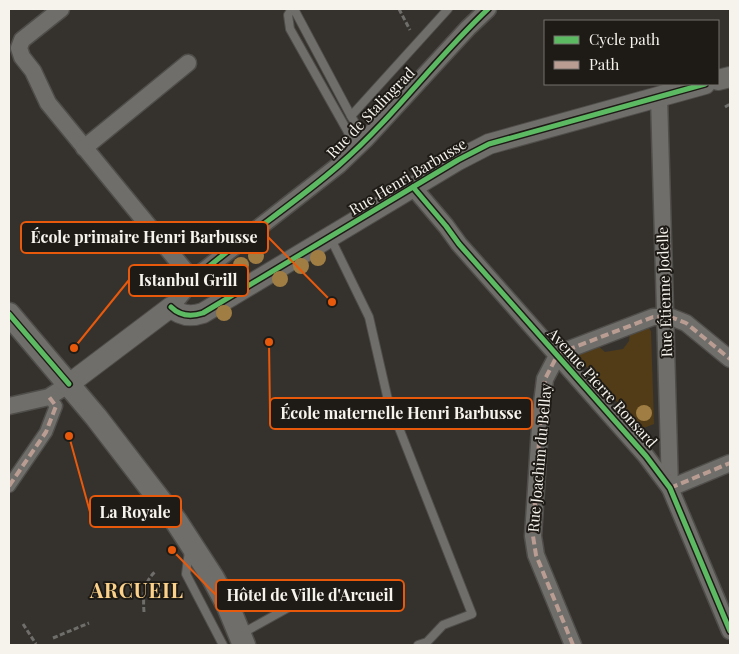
<svg xmlns="http://www.w3.org/2000/svg" width="739" height="654" viewBox="0 0 739 654" font-family="'Playfair Display',serif">
  <rect width="100%" height="100%" fill="#35322e"/>
  <polygon fill="#513c17" points="648,327 651,331 654,424 641,429 577,356 578,353 597,345 605,352 623,349 629,341 630,332"/>
  <g fill="none" stroke-linecap="round" stroke-linejoin="round">
    <g stroke="#504e4a" stroke-width="10">
      <g id="service">
        <polyline points="292,9 288,15 290,29 357,148"/>
        <polyline points="294,9 351,116"/>
        <polyline points="365,140 351,116 448,9"/>
        <polyline points="330,237 369,317 388,400 472,614 443,625 427,642 418,645"/>
        <polyline points="189,551 186,574 223,645"/>
        <polyline points="241,634 320,590"/>
      </g>
    </g>
    <g stroke="#504e4a" stroke-width="15">
      <polyline id="pedestrian" points="9,486 46,432 56,406 49,397"/>
    </g>
    <g stroke="#504e4a" stroke-width="19">
      <g id="minor">
        <polyline points="61,9 22,40 19,48 22,57 33,71 48,103 193,280"/>
        <polyline points="659,97 670,488"/>
        <polyline points="84,148 188,63"/>
        <polyline points="413,187 446,226 459,244 646,456 670,488 730,631"/>
        <polyline points="171,307 193,280 202,272 339,165 365,140 468,28 488,9"/>
        <polyline points="9,406 49,397 69,384"/>
        <polyline points="670,488 730,463"/>
        <polyline points="573,645 536,555 533,536 541,411 545,379 557,356 567,350 653,317 671,317 686,323 730,359"/>
      </g>
    </g>
    <g stroke="#504e4a" stroke-width="22">
      <g id="tertiary">
        <polyline points="718,80 730,77"/>
        <path d="M69,384L171,307C180,316 191,317 203,313L458,160L489,144L705,84"/>
      </g>
    </g>
    <g stroke="#504e4a" stroke-width="25">
      <polyline id="secondary" points="9,314 96,417 176,521 213,578 228,606 244,645"/>
    </g>
    <g stroke="#6f6e6a" stroke-width="3" stroke-dasharray="5 2.5" stroke-linecap="butt">
      <polyline points="399,9 410,30"/>
      <polyline points="725,107 730,104"/>
      <path d="M144,612C143,597 143,582 156,571"/>
      <polyline points="23,624 36,644"/>
      <polyline points="53,638 89,623"/>
    </g>
    <use href="#service" stroke="#706e6a" stroke-width="8"/>
    <use href="#pedestrian" stroke="#706e6a" stroke-width="12"/>
    <use href="#minor" stroke="#706e6a" stroke-width="16"/>
    <use href="#tertiary" stroke="#706e6a" stroke-width="20"/>
    <use href="#secondary" stroke="#706e6a" stroke-width="22"/>
    <g stroke="#b99d93" stroke-width="4" stroke-dasharray="8 4" stroke-linecap="butt">
      <polyline points="9,486 46,432 56,406 49,397"/>
      <polyline points="670,488 730,463"/>
      <polyline points="573,645 536,555 533,536 541,411 545,379 557,356 567,350 653,317 671,317 686,323 730,359"/>
    </g>
    <g stroke="#1e1b17" stroke-width="8">
      <g id="cycleway">
        <polyline points="413,187 446,226 459,244 646,456 670,488 730,631"/>
        <path d="M193,280C239,239 292,206 339,165C393,118 436,58 488,9"/>
        <path d="M171,307C180,316 191,317 203,313L458,160L489,144L705,84"/>
        <polyline points="9,314 69,384"/>
      </g>
    </g>
    <use href="#cycleway" stroke="#5cba63" stroke-width="5"/>
  </g>
  <g fill="#a07e43">
    <circle cx="256" cy="256" r="8"/>
    <circle cx="318" cy="258" r="8"/>
    <circle cx="241" cy="265" r="8"/>
    <circle cx="301" cy="266" r="8"/>
    <circle cx="280" cy="279" r="8"/>
    <circle cx="224" cy="313" r="8"/>
    <circle cx="644" cy="413" r="8"/>
  </g>
  <g text-anchor="middle" stroke-width="4" stroke-linejoin="round" paint-order="stroke">
    <g font-size="15" fill="#f6f3ed" stroke="#1e1b17">
      <text transform="translate(371 113) rotate(-46)" y="5">Rue de Stalingrad</text>
      <text transform="translate(408 177) rotate(-31)" y="5">Rue Henri Barbusse</text>
      <text transform="translate(665 292) rotate(-92)" y="5">Rue Étienne Jodelle</text>
      <text transform="translate(602 388) rotate(48)" y="5">Avenue Pierre Ronsard</text>
      <text transform="translate(540 458) rotate(-85)" y="5">Rue Joachim du Bellay</text>
    </g>
    <g font-size="20" font-weight="bold" letter-spacing="1" fill="#fcd28b" stroke="#1e1b17">
      <text x="137" y="598">ARCUEIL</text>
    </g>
  </g>
  <path fill="none" stroke="#e8590c" stroke-width="2" d="M332 302L268 237M74 348L129 280M269 342L270 413M69 436L90 512M172 550L216 595"/>
  <g fill="#e8590c" stroke="#1e1b17" stroke-width="2">
    <circle cx="332" cy="302" r="5"/>
    <circle cx="74" cy="348" r="5"/>
    <circle cx="269" cy="342" r="5"/>
    <circle cx="69" cy="436" r="5"/>
    <circle cx="172" cy="550" r="5"/>
  </g>
  <g fill="#1e1b17" stroke="#e8590c" stroke-width="2">
    <rect x="21" y="222" width="247" height="31" rx="5"/>
    <rect x="129" y="265" width="119" height="31" rx="5"/>
    <rect x="270" y="398" width="262" height="31" rx="5"/>
    <rect x="90" y="496" width="91" height="31" rx="5"/>
    <rect x="216" y="580" width="188" height="31" rx="5"/>
  </g>
  <g font-size="16" text-anchor="middle" font-weight="bold" fill="#f6f3ed">
    <text x="144" y="243">École primaire Henri Barbusse</text>
    <text x="188" y="286">Istanbul Grill</text>
    <text x="401" y="419">École maternelle Henri Barbusse</text>
    <text x="135" y="518">La Royale</text>
    <text x="310" y="601">Hôtel de Ville d'Arcueil</text>
  </g>
  <rect width="739" height="654" fill="none" stroke="#f6f3ed" stroke-width="20"/>
  <rect x="544" y="20" width="175" height="65" fill="#1e1b17" stroke="#74716d"/>
  <rect x="554" y="36" width="25" height="8" fill="#5cba63" stroke="#74716d"/>
  <text x="589" y="45" font-size="15" fill="#f6f3ed">Cycle path</text>
  <rect x="554" y="61" width="25" height="8" fill="#b99d93" stroke="#74716d"/>
  <text x="589" y="70" font-size="15" fill="#f6f3ed">Path</text>
</svg>
